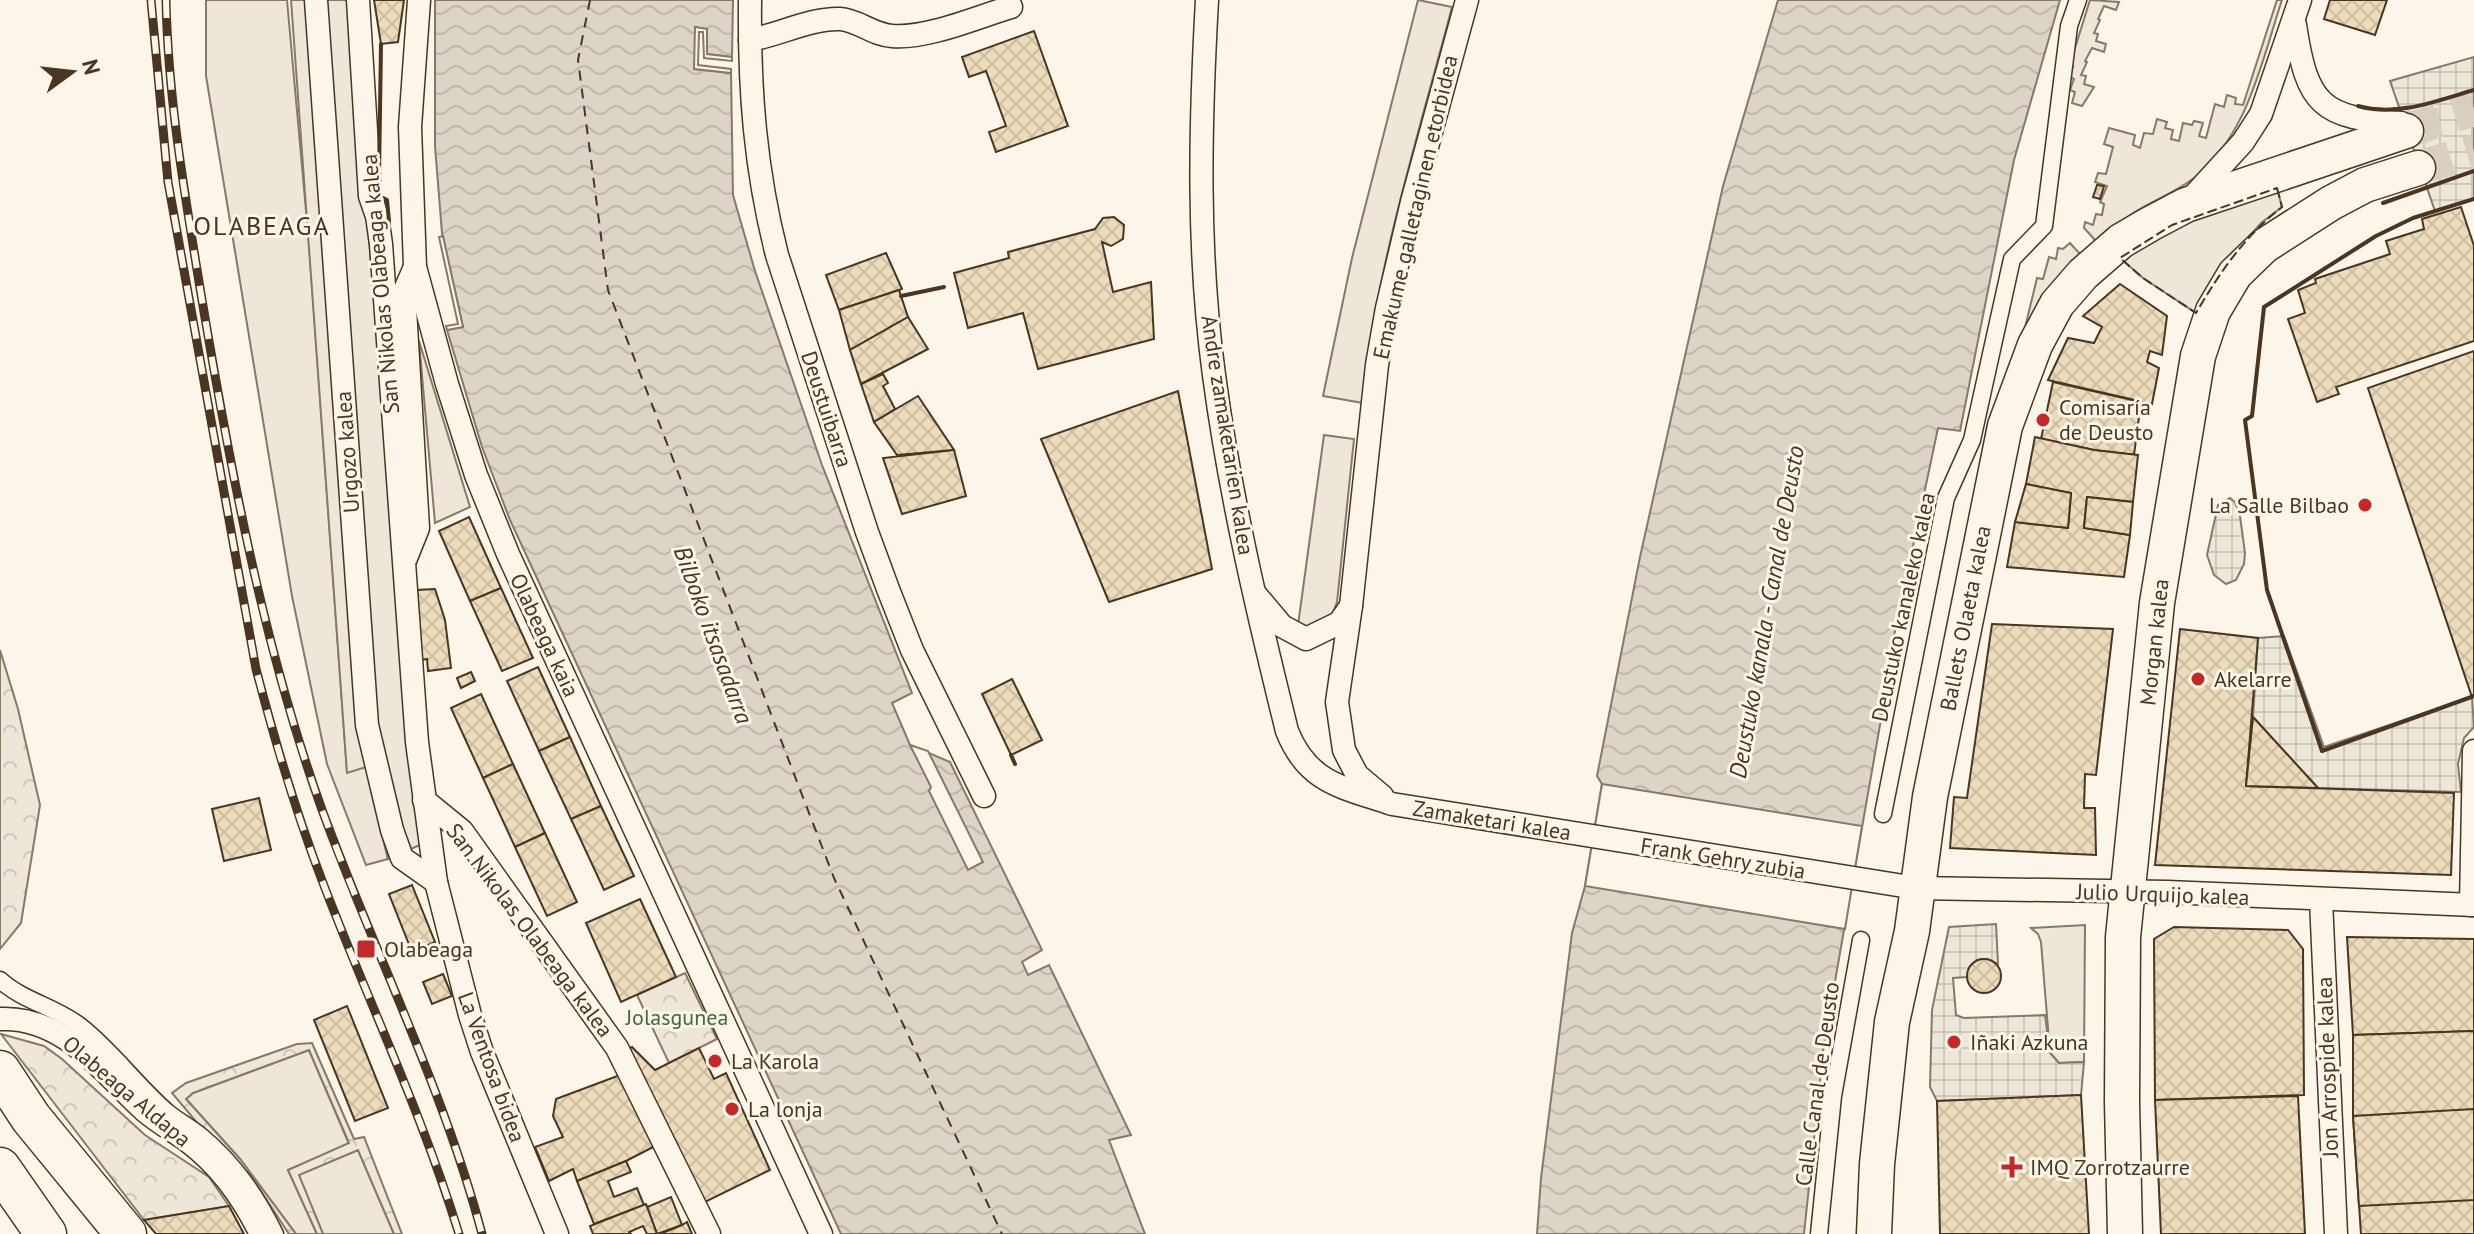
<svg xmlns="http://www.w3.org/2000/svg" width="2474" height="1234" viewBox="0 0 2474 1234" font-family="'PT Sans',sans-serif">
  <defs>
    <pattern id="forest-crowns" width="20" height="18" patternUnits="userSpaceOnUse" patternTransform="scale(2)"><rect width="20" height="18" fill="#ede6d9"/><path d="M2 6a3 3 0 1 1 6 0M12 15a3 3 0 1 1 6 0" fill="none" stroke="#cdc6ba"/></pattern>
    <pattern id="plaza-grid" width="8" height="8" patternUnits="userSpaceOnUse" patternTransform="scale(2)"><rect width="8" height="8" fill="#ede7d9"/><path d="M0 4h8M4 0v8" fill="none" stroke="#cdc7ba"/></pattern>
    <pattern id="water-waves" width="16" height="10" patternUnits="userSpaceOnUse" patternTransform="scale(2)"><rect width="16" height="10" fill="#dcd4c6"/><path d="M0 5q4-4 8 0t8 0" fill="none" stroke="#beb7aa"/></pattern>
    <pattern id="building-cross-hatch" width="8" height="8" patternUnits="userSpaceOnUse" patternTransform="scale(2)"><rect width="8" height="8" fill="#ecdcbc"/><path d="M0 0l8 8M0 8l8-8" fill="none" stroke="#ccbda1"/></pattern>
  </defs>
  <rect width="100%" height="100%" fill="#fbf6e9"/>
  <g fill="#ede6d9" stroke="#887966" stroke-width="2">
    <polygon points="206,0 287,0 309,244 347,772 366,766 388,859 366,865 327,764 292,596 206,76"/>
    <path d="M1418,0L1452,7C1418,137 1375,269 1363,403L1323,396L1352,258Z"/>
    <polygon points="2090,0 2119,2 2116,10 2104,6 2098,19 2100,20 2094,33 2098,34 2096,41 2106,44 2104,52 2092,48 2085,61 2087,62 2081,75 2086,76 2084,84 2094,87 2082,106 2072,103 2075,92 2070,90 2074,79 2070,77 2073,66 2070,64"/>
    <path d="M2277,0H2282C2261,63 2248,135 2194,178C2176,192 2154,200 2135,212C2121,221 2108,231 2096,241L2084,228L2085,222L2093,225L2096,214L2102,215L2104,204L2100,202L2107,186L2095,182L2098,173L2106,174L2113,147L2104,144L2109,128L2135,135L2133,145L2140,148L2144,133L2153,134L2157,119L2167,122L2165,128L2173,130L2171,139L2179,141L2183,123L2192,125L2194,121L2203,123L2199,136L2206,138L2215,104L2224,107L2227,95L2236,98L2235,104L2243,105Z"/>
    <polygon points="2070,243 2080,254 2022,340 2037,278 2043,279 2049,257 2056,259 2058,248 2063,249"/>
    <polygon points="419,341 470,507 435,523"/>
    <polygon points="1324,435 1354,439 1337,602 1330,621 1303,628 1298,625"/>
    <polygon points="2085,925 2084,1062 2059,1063 2050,1053 2041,942 2038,934 2031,928"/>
    <polygon points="309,1050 349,1144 288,1170 317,1234 296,1234 240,1159 186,1099 193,1093"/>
    <polygon points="358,1150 394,1234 323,1234 298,1175"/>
  </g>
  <g fill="url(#forest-crowns)" stroke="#887966" stroke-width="2">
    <polygon points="0,650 18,709 40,805 21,923 0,949"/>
    <polygon points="685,973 717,1039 669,1063 637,995"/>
    <polygon points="1,1034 44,1046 62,1059 145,1135 209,1177 229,1206 144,1220"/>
    <polygon points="312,1043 354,1139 364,1137 402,1234 394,1234 358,1150 299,1175 323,1234 317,1234 288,1170 349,1143 309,1050 193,1093 186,1099 240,1159 296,1234 289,1234 251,1176 199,1125 172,1093 186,1083 297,1044"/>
  </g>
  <g fill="#ede7d9" stroke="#887966" stroke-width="2">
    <polygon points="291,0 348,0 422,844 388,859 366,767 347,773"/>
    <polygon points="2277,188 2282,207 2261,223 2233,255 2196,313 2143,278 2120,258 2172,225"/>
  </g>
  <g fill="url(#plaza-grid)" stroke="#887966" stroke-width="2">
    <polygon points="2474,57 2474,199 2435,211 2390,81"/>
    <polygon points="2230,498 2235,502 2240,516 2245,553 2244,564 2236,580 2226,584 2214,575 2207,555 2218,505"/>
    <polygon points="2284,636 2324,747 2472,697 2474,727 2464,738 2458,764 2461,792 2318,788 2253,717 2258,638"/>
    <polygon points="1996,924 1998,964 1987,959 1977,960 1970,966 1967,977 1953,978 1956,1015 1964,1018 2045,1015 2050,1053 2059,1063 2084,1062 2081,1095 1937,1101 1930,1087 1932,1010 1949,927"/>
  </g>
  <g fill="url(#water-waves)" stroke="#887966" stroke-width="2">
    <polygon points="435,0 733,0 732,57 706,54 707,29 695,27 695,69 731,73 733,195 755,271 822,465 912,693 892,703 910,745 950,762 1042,950 1022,962 1028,975 1049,965 1131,1135 1109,1140 1145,1234 841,1234 510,520 482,447 447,330 463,327 442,233 435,146"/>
    <polygon points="1778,0 2060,0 2014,160 1960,431 1938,428 1891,650 1893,651 1824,1044 1804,1234 1537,1234 1541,1178 1572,933 1585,886 1602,784 1597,776 1640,557 1723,186"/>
  </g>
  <g fill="#fbf6e9" stroke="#887966" stroke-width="2">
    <polygon points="695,27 707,29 707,54 732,57 732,61 704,58 703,32 699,32 698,65 731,69 731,73 694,69"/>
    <polygon points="443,236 463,327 447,330 446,326 458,324 439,237"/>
    <polygon points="910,745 928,751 983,862 968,870 929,791 931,787"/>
    <polygon points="1602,784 1862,826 1845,929 1585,886"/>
  </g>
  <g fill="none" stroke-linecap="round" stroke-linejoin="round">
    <polyline stroke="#4a3520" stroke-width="2" stroke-dasharray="10 8" stroke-linecap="butt" points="590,0 578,60 608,290 834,878 1002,1234"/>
  </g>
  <g fill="url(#building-cross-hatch)" stroke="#4a3520" stroke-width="2">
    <polygon points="374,0 404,0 398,42 381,44"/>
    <polygon points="2330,0 2387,0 2375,35 2324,19"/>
    <polygon points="1034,31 1068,126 996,152 989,132 1006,126 986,71 969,77 962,57"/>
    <polygon points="2097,185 2104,186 2100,199 2093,197"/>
    <polygon points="2461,207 2474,246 2474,341 2336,387 2339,394 2317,402 2288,319 2305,313 2298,290 2316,283 2315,279 2390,254 2386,241 2424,229 2422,219"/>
    <polygon points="1114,217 1124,225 1123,239 1111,246 1102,242 1113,292 1151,282 1154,339 1038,369 1023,313 968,328 954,273 1009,258 1008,252 1095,229 1103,218"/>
    <polygon points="886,253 902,289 839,310 826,275"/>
    <polygon points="2120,284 2167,316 2162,355 2150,351 2147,362 2159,368 2152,404 2048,380 2068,338 2094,343 2102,327 2083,316"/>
    <polygon points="899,290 908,317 850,350 839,310"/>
    <polygon points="908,317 928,349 861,384 850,350"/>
    <polygon points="2474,351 2474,696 2472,697 2368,388"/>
    <polygon points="883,374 888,383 883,386 895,409 874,422 861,384"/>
    <polygon points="2053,382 2141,402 2134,455 2094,450 2041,439"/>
    <polygon points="1178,391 1212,569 1109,602 1041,439"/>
    <polygon points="918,396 954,450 897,455 874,422"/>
    <polygon points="2035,437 2094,450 2138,455 2133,502 2087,497 2084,528 2130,535 2124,577 2007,567 2015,522 2068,528 2071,493 2026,484"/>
    <polygon points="954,450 966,496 902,514 883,458"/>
    <polygon points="2026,484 2071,493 2068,528 2015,522"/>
    <polygon points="2087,497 2133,502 2130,535 2084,528"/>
    <polygon points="469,517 501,588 470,601 439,531"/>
    <polygon points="501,588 533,658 502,671 470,601"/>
    <polygon points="435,589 445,620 451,668 428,671 427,659 421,660 417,590"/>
    <polygon points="1992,624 2113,629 2096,775 2085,774 2084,808 2095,808 2096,855 1950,848 1954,797 1967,798"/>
    <polygon points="2180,629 2258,638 2246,786 2454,793 2451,875 2155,865"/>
    <polygon points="538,667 570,737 539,751 507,681"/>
    <polygon points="471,672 475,681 461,688 457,678"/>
    <polygon points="1012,679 1042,740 1011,755 982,694"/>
    <polygon points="481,694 513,764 483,778 451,708"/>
    <polygon points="2253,717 2318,788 2246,786"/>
    <polygon points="570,737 601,806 571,819 539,751"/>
    <polygon points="513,764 545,833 515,847 483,778"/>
    <polygon points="259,798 271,850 224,861 212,809"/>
    <polygon points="601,806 634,876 604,890 571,819"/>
    <polygon points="545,833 577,902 547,916 515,847"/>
    <polygon points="412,885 435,942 412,952 389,894"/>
    <polygon points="640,899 676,977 621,1002 586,923"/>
    <polygon points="2174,927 2288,930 2303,949 2304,1095 2155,1100 2154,939"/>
    <polygon points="2347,937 2474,939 2474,1031 2353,1035"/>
    <circle cx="1984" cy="976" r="17"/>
    <polygon points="443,974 452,996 432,1004 423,982"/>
    <polygon points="347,1006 388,1108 355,1121 314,1020"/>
    <polygon points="2474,1031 2474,1234 2361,1234 2353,1116 2353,1035"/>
    <polygon points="632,1047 655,1070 699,1048 714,1079 726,1073 770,1170 703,1203 624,1050"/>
    <polygon points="620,1075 657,1145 626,1161 577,1181 573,1169 549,1181 535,1147 563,1137 553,1116 556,1099"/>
    <polygon points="2081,1095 2089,1234 1940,1234 1937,1101"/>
    <polygon points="2298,1096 2305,1234 2161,1234 2155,1100"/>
    <polygon points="2474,1109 2474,1200 2359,1206 2353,1116"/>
    <polygon points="626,1161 631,1172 608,1181 614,1197 637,1188 644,1205 594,1224 577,1181"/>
    <polygon points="671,1197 682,1225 657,1234 647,1207"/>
    <polygon points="646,1204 657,1234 647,1234 643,1226 629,1232 631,1234 593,1234 590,1226"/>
    <polygon points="229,1206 244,1234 156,1234 144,1220"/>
    <polygon points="687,1222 692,1234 660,1234 682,1225"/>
  </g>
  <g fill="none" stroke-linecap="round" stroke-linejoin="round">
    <polyline stroke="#d8cfc1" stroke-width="22" stroke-dasharray="22 11" stroke-linecap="butt" points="2401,123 2439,119"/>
    <g stroke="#d8cfc1" stroke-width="34" stroke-dasharray="34 17" stroke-linecap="butt">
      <polyline points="2406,131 2474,109"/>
      <polyline points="2418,168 2474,151"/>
    </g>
    <g stroke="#4a3520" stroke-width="19">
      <g id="pedestrian">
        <polyline points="1883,814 1946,498 1972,440 2012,259 2044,226 2069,26 2078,0"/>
        <path d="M0,980C23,1001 56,1007 80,1026C112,1051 136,1085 167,1112C178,1121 191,1128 202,1137C235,1165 256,1196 275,1234"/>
        <polyline points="1819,1234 1833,1096 1861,940"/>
      </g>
    </g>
    <g stroke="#4a3520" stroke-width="25">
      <g id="minor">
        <polyline points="316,0 367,725 392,830 402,858 436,882"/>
        <polyline points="358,0 370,196 377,216 381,244 417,742 436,882 470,1015 482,1052 557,1234"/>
        <polyline points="419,0 410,127 415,267 447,384 476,475 508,554 821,1234"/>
        <path d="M750,0C749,89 755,169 777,255L867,532L888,589L912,650L984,796"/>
        <path d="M1207,0C1200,125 1197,251 1214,375C1230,496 1258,614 1287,731C1308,784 1343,787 1392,804L1916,888L2167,892L2474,905"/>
        <path d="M2295,25C2307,105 2321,118 2401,123"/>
        <path d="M750,40C779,35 810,18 840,19C858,20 873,35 892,36C927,39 977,17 1011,7"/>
        <polyline points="2189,201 2243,142 2261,114 2300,0"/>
        <polyline points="406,558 418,528 404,292 415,267"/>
        <polyline points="1256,595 1282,626 1306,639 1339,623 1351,606"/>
        <polyline points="1382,796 1357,775 1344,750 1337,702 1351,606 1377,365 1387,308 1412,202 1467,0"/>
        <polyline points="424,800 462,831 617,1048 709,1234"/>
        <polyline points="2321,900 2336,1234"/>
        <polyline points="2471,905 2474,751"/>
        <path d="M0,1019C64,1016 102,1072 145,1111C158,1122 172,1130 185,1139C220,1165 242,1196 261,1234"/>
      </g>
    </g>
    <g stroke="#4a3520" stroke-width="37">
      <g id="primary">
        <polyline points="1874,1234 1877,1164 1892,1022 1912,931 1930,797 2005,426 2035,345 2057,304 2083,274 2121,241 2150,224 2186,205 2406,131"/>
        <polyline points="2125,1234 2122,1102 2123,937 2157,603 2198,356 2213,311 2235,274 2264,246 2331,203 2365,185 2418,168"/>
      </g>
    </g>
    <g stroke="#4a3520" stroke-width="43">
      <g id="motorway">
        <polyline points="0,1071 31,1118 126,1234"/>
        <polyline points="0,1168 46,1234"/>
      </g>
    </g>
    <use href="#pedestrian" stroke="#fbf6e9" stroke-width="16"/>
    <use href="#minor" stroke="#fbf6e9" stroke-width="22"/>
    <use href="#primary" stroke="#fbf6e9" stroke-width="34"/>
    <use href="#motorway" stroke="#fbf6e9" stroke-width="40"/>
    <g stroke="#4a3520" stroke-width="9">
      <g id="rail">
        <path d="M151,0L168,182L256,669C275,742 296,813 323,883C368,1001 422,1113 459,1234"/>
        <path d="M166,0C168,99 185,196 201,294C230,467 262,641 321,807C373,950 443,1087 482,1234"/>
      </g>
    </g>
    <use href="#rail" stroke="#fbf6e9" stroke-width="6" stroke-dasharray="18" stroke-linecap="butt"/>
    <path stroke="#4a3520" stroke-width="2" stroke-dasharray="10 4" stroke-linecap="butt" d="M2277,188L2282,207C2244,237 2220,272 2196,313L2143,278L2120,258L2172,225Z"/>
    <g stroke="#4a3520" stroke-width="4">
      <path d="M2358,106C2397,117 2436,101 2474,90"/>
      <polyline points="379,176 381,44"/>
      <polyline points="379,196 387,200 389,221"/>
      <polyline points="2474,199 2413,218 2376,236 2264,307 2252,416 2245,420 2267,590 2322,751 2474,696"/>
      <polyline points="2383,203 2474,171"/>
      <polyline points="901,296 944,287"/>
      <polyline points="1011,755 1015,764"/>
    </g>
  </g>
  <g fill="#c62828" stroke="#fbf6e9" stroke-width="3">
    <circle cx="2043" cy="420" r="8"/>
    <circle cx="2365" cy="505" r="8"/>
    <circle cx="2198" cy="679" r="8"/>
    <rect x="356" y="939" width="20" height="20" rx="4"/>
    <circle cx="1954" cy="1042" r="8"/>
    <circle cx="715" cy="1061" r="8"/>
    <circle cx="732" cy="1109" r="8"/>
    <path d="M2008 1155h8v8h8v8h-8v8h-8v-8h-8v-8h8z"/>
  </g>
  <g text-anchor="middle" stroke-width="6" stroke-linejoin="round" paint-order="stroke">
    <g font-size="22" fill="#4a3520" stroke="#fbf6e9">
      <text transform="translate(1415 207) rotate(-77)" y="8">Emakume galletaginen etorbidea</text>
      <text transform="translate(380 284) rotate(-95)" y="8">San Nikolas Olabeaga kalea</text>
      <text transform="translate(827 409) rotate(72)" y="8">Deustuibarra</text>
      <text transform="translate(1228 435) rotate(81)" y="8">Andre zamaketarien kalea</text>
      <text transform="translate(347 452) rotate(-94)" y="8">Urgozo kalea</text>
      <text transform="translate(1903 607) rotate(-78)" y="8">Deustuko kanaleko kalea</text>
      <text transform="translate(1965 618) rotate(-79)" y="8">Ballets Olaeta kalea</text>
      <text transform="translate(545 635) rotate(65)" y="8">Olabeaga kaia</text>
      <text transform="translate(2154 642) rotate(-84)" y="8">Morgan kalea</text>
      <text transform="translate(1492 820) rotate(9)" y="8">Zamaketari kalea</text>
      <text transform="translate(1723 858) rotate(9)" y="8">Frank Gehry zubia</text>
      <text transform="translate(2163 894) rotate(2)" y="8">Julio Urquijo kalea</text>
      <text transform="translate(530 930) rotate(53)" y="8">San Nikolas Olabeaga kalea</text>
      <text transform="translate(492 1067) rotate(70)" y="8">La Ventosa bidea</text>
      <text transform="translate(2327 1067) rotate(-92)" y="8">Jon Arrospide kalea</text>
      <text transform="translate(1817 1084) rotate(-82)" y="8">Calle Canal de Deusto</text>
      <text transform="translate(127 1091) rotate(40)" y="8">Olabeaga Aldapa</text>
    </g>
    <g font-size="22" fill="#4a3520" stroke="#fbf6e9" text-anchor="start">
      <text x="2059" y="415">Comisaría<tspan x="2059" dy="25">de Deusto</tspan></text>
      <text x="2349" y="513" text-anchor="end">La Salle Bilbao</text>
      <text x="2214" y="687">Akelarre</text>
      <text x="384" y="957">Olabeaga</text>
      <text x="1970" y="1050">Iñaki Azkuna</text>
      <text x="731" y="1069">La Karola</text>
      <text x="748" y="1117">La lonja</text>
      <text x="2030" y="1175">IMQ Zorrotzaurre</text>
    </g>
    <g font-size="22" fill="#436837" stroke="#fbf6e9">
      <text x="677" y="1025">Jolasgunea</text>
    </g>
    <g font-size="24" font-style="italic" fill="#4a3520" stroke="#fbf6e9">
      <text transform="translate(1767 612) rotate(-80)" y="8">Deustuko kanala - Canal de Deusto</text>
      <text transform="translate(713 635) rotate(70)" y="8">Bilboko itsasadarra</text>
    </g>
    <g font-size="26" letter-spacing="2" fill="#4a3520" stroke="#fbf6e9">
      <text x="262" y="235">OLABEAGA</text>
    </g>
  </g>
  <g transform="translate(72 72) rotate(75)" stroke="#fbf6e9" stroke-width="6" paint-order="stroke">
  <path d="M0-6L14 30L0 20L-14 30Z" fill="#4a3520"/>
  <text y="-12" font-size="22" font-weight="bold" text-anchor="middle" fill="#4a3520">N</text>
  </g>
</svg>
